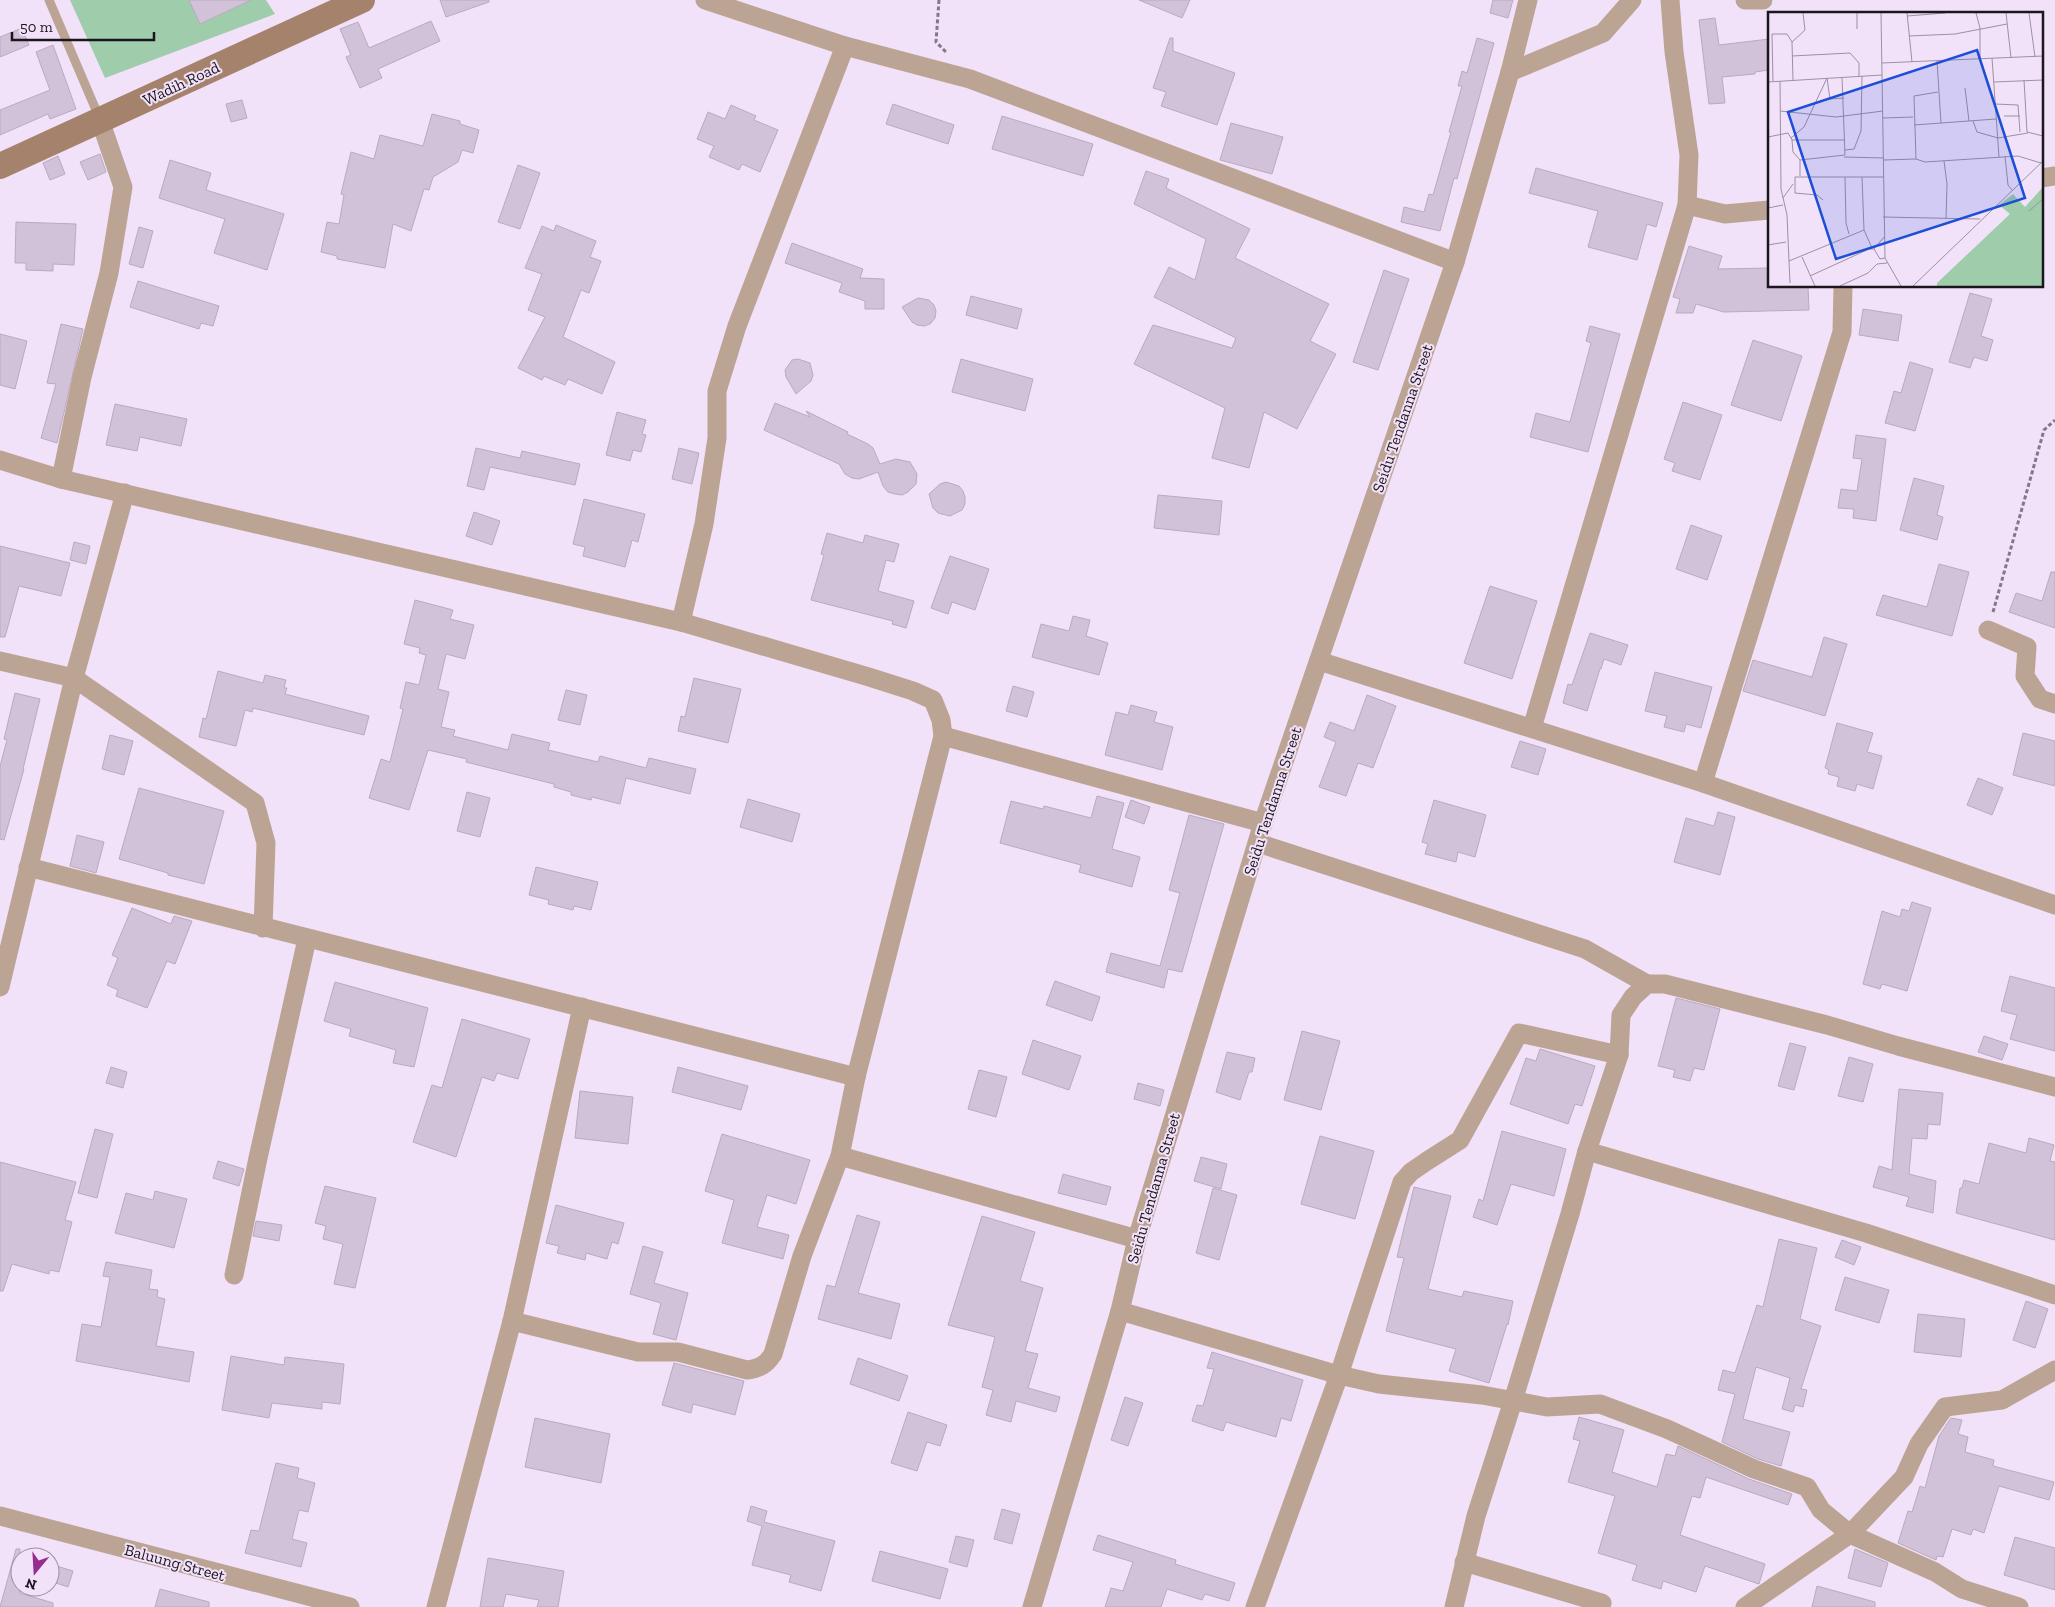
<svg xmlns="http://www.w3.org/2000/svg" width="2055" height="1607" viewBox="0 0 2055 1607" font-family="'Zilla Slab',serif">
  <rect width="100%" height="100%" fill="#f2e2f9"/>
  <polygon fill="#9fccab" points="70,0 266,0 275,14 105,78"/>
  <g fill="#d2c2d9" stroke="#baaac0">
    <polygon points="189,0 251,0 200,24"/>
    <polygon points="440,0 489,0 489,2 446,17"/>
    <polygon points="1139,0 1190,0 1182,18"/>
    <polygon points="1493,0 1513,0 1508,18 1490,13"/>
    <polygon points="1715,18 1719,45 1769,39 1769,70 1755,72 1755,74 1722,77 1725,103 1709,104 1699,20"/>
    <polygon points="431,21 440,41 378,69 382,78 360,88 346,57 351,55 340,29 358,22 369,48"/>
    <polygon points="22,28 29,45 0,57 0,37"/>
    <polygon points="1170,38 1173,38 1173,51 1235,73 1217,125 1161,106 1166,92 1153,88"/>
    <polygon points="1477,38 1494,43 1457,179 1454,178 1440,231 1401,222 1404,207 1424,212 1429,194 1433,195 1451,132 1449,132 1462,86 1458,86 1462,71 1467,73"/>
    <polygon points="53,45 76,109 50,119 48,114 0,135 0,110 50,90 36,52"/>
    <polygon points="242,100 247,118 231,122 226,104"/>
    <polygon points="893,104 954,125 948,144 886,124"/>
    <polygon points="731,105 756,116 754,120 778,130 760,172 742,164 739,170 709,157 714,146 697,139 708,112 725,119"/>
    <polygon points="432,114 460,121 460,124 479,130 473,153 462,150 458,162 433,177 429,190 424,189 411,231 393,224 385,268 337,259 337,256 321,252 327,222 339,224 344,195 341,194 351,152 374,159 380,135 423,146"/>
    <polygon points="1002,116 1093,144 1083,176 992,149"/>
    <polygon points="1231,123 1283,137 1272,174 1220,160"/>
    <polygon points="100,154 106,172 88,180 80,162"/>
    <polygon points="58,156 65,174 50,180 43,163"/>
    <polygon points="170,160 211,173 206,190 284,214 267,270 214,253 225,219 159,198"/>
    <polygon points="518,165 540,173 520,229 498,222"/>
    <polygon points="1536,168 1663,203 1656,227 1647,224 1637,260 1588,247 1598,211 1529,193"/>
    <polygon points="1146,171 1169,179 1166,188 1250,229 1235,258 1329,304 1310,341 1336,354 1297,429 1264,412 1249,468 1212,458 1225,408 1134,364 1153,325 1232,348 1236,338 1154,297 1169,267 1195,280 1206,239 1134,204"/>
    <polygon points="16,222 76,224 74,265 53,264 53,271 26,270 26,263 15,263"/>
    <polygon points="556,225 596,241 590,257 601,261 589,293 581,290 563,337 615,362 602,394 568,379 565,385 544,376 542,380 518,368 545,317 528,310 542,274 525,268 542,226 554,231"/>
    <polygon points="139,227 153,231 143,268 129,264"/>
    <polygon points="792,243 863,269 860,278 884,279 884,309 865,309 865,301 839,292 842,283 785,263"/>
    <polygon points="1689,246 1722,256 1718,269 1769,268 1769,286 1808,286 1809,310 1724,312 1696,304 1693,313 1676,313 1680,299 1673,297"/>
    <polygon points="1384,270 1409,279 1378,370 1353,362"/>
    <polygon points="138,281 219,306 213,326 201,323 199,329 130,307"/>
    <polygon points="1970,293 1992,299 1981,336 1993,340 1987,361 1974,357 1970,368 1949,362"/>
    <polygon points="971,296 1022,309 1017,329 966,315"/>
    <polygon points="918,298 929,300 934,305 936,311 935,318 930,324 924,326 917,325 912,322 902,307"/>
    <polygon points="1863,309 1902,315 1898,341 1859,335"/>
    <polygon points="61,324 83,329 57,443 41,438 56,384 47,383"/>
    <polygon points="1590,326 1620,334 1588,452 1530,437 1536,413 1570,422 1591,343 1586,341"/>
    <polygon points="0,334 27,341 15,389 0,385"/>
    <polygon points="1753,340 1802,356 1781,421 1731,405"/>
    <polygon points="798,359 810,363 813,375 811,381 796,394 786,377 785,370 792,360"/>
    <polygon points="961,359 1033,379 1025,411 952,392"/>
    <polygon points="1910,362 1933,369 1915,431 1885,423 1894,391 1901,393"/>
    <polygon points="1683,402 1722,415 1700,480 1672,471 1675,463 1664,459"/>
    <polygon points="775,403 810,417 806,411 848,432 847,434 868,444 873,448 880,464 896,459 910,462 917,474 916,484 908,492 902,495 895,494 888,492 883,486 878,472 859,479 852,478 845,474 839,464 764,430"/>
    <polygon points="115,404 187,419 181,446 140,437 137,451 106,445"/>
    <polygon points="617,412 646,420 642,434 646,435 641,452 633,450 630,461 606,455"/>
    <polygon points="1856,435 1886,439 1876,521 1853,518 1854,509 1838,508 1841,489 1857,491 1862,459 1853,458"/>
    <polygon points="476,448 520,458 522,451 580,464 575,485 490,467 484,490 467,486"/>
    <polygon points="679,448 699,453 692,484 672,479"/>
    <polygon points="1914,478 1944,486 1937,515 1943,517 1937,540 1900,530"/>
    <polygon points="946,482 959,486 963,491 965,497 965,504 962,510 950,516 938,513 933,508 929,494 940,484"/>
    <polygon points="1158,495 1222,501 1219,535 1154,528"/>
    <polygon points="584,499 645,514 638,542 632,540 625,567 583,556 585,547 573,544"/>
    <polygon points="474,512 500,521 492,545 466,536"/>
    <polygon points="1691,525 1722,536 1707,580 1676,569"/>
    <polygon points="827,533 863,543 865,535 899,544 894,562 886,560 878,591 914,601 906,628 892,624 893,621 811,600 824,555 821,554"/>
    <polygon points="74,542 90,546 86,564 70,560"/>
    <polygon points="0,546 70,563 61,596 19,586 5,637 0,637"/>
    <polygon points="950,556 989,569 975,610 952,602 948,614 931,608"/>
    <polygon points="1939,564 1969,572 1952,636 1876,615 1883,595 1927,607"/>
    <polygon points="2051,572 2055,572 2055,628 2009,612 2016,593 2042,601"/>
    <polygon points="1490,586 1537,601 1512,679 1464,663"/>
    <polygon points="415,600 453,610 450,619 474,625 465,659 446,654 438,689 449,692 441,727 455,730 453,736 508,750 512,734 550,743 548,750 598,762 600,756 646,768 649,758 696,769 690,794 626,778 620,804 592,797 591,800 571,795 571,792 554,787 554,784 466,762 467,759 428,750 409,810 369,798 381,759 390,762 403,709 400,708 406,682 419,685 426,655 419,653 420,648 404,644"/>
    <polygon points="1073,616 1090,620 1086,636 1108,643 1099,675 1032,657 1041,624 1069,631"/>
    <polygon points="1590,633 1628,645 1621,665 1604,659 1601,669 1600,669 1587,711 1563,703 1568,684 1572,685"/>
    <polygon points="1824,637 1847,644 1825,716 1743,691 1753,660 1812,677"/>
    <polygon points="218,671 263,683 265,675 286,680 284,688 287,688 285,694 369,716 364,735 253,708 252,712 245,710 236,746 199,737 203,718 206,719"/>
    <polygon points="1655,672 1712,687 1701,728 1686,724 1684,732 1664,727 1667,716 1645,711"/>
    <polygon points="694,678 741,689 728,743 678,731 681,716 685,717"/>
    <polygon points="1013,686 1034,692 1027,717 1006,711"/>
    <polygon points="566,690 587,695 580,725 558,720"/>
    <polygon points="15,693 40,699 23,769 24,769 4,840 0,839 0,766 7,740 4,739"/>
    <polygon points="1367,695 1396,706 1373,768 1358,763 1346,796 1319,787 1336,742 1324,737 1330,722 1354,731"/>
    <polygon points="1131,705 1157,712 1154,722 1173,727 1162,770 1105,755 1116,712 1128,715"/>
    <polygon points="1837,723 1873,733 1867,752 1882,756 1873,789 1857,784 1855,791 1837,786 1839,777 1828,774 1829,770 1825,768"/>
    <polygon points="2023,733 2055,741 2055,786 2013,775"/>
    <polygon points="110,735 133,741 124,775 102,769"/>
    <polygon points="1520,741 1546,749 1538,775 1511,767"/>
    <polygon points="1978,778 2003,788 1992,815 1967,805"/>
    <polygon points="139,788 224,811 204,884 168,875 168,873 119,859"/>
    <polygon points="467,792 490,798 480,837 457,831"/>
    <polygon points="1097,796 1124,803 1112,849 1140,857 1132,887 1079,872 1081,865 1000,843 1011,801 1043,809 1044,806 1091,818"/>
    <polygon points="748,799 800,814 792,842 740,827"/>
    <polygon points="1131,800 1150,807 1144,824 1125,817"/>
    <polygon points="1434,800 1486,815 1475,857 1458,852 1456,862 1425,854 1428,844 1422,842"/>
    <polygon points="1718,812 1735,817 1720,875 1674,862 1686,818 1714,826"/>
    <polygon points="1189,815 1224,824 1182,972 1168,969 1164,988 1106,972 1111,953 1160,966 1180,893 1169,890"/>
    <polygon points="77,835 104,842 96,873 70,866"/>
    <polygon points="536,867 598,882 591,910 574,906 573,910 548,904 549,900 529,895"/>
    <polygon points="1912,902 1931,908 1907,991 1882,984 1880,989 1863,984 1882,911 1900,917 1902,909 1909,911"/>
    <polygon points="132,908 171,924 174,916 192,921 175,964 167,961 147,1008 116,996 118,990 107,985 118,958 112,955"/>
    <polygon points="2010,976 2055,988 2055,1051 2010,1039 2017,1015 2001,1011"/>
    <polygon points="1055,981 1100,997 1092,1021 1046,1005"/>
    <polygon points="335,982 428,1008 414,1067 393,1063 396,1050 349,1036 351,1029 324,1021"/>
    <polygon points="1676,998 1720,1009 1704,1070 1694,1068 1690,1081 1673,1077 1675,1070 1658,1066"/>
    <polygon points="462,1019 530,1039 518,1079 497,1073 494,1081 482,1077 456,1157 413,1142 432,1085 442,1088"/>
    <polygon points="1302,1031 1340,1041 1321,1110 1284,1100"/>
    <polygon points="1984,1036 2008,1044 2002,1060 1978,1052"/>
    <polygon points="1033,1040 1081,1056 1069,1090 1022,1074"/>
    <polygon points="1790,1043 1806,1047 1794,1090 1778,1086"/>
    <polygon points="1540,1049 1595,1066 1582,1106 1575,1104 1568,1124 1510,1104 1526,1058 1536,1061"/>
    <polygon points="1227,1052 1255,1058 1252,1072 1249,1072 1240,1100 1216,1092"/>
    <polygon points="1849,1057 1873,1064 1863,1102 1838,1096"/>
    <polygon points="111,1067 127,1072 123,1088 106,1083"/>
    <polygon points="678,1067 748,1086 741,1110 672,1092"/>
    <polygon points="979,1070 1007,1077 996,1117 968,1109"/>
    <polygon points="1138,1083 1164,1090 1160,1106 1134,1099"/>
    <polygon points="1899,1089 1943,1093 1940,1125 1928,1124 1927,1139 1912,1138 1909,1174 1936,1181 1933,1213 1906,1206 1909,1197 1873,1187 1879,1166 1892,1170"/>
    <polygon points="580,1091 633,1097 628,1144 575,1138"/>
    <polygon points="95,1129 113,1134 97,1198 78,1193"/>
    <polygon points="1502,1131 1566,1149 1554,1196 1511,1184 1497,1225 1473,1217 1479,1199 1483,1201"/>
    <polygon points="722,1134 810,1160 796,1204 767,1195 757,1227 789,1235 783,1259 722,1243 734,1200 705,1191"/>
    <polygon points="1320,1136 1374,1151 1355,1219 1301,1204"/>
    <polygon points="2029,1138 2054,1145 2050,1161 2055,1162 2055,1240 1956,1213 1960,1188 1962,1188 1964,1180 1979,1184 1989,1143 2026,1153"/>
    <polygon points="1201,1157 1227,1164 1221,1189 1194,1181"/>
    <polygon points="218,1161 244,1169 239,1186 213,1178"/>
    <polygon points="0,1162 76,1182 65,1220 72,1222 59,1272 50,1270 49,1274 12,1264 3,1291 0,1291"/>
    <polygon points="1063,1174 1111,1187 1106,1205 1058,1193"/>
    <polygon points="325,1186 376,1198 355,1288 334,1284 343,1244 323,1239 326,1226 315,1223"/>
    <polygon points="1414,1187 1451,1196 1428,1289 1462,1297 1464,1291 1513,1301 1508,1325 1507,1324 1489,1383 1449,1371 1456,1349 1386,1331 1404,1258 1397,1257"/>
    <polygon points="1213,1188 1237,1195 1219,1260 1196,1253"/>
    <polygon points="155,1191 187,1199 174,1248 115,1233 126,1193 153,1200"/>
    <polygon points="556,1205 624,1223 618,1244 612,1242 607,1259 586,1253 585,1260 557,1253 559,1246 546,1243"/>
    <polygon points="857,1215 880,1222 858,1293 900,1304 891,1339 818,1319 827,1285 835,1287"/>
    <polygon points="982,1216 1035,1232 1020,1281 1043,1288 1025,1351 1038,1354 1028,1388 1060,1397 1056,1412 1016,1401 1011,1422 986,1415 993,1390 982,1387 995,1337 948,1325"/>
    <polygon points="256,1221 282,1225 279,1241 253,1236"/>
    <polygon points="1779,1239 1817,1248 1800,1319 1821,1326 1801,1389 1807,1390 1803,1407 1795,1405 1793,1412 1782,1409 1790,1378 1756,1367 1743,1419 1790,1432 1781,1466 1758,1459 1722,1442 1735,1394 1718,1390 1723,1370 1735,1373 1757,1305 1763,1307"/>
    <polygon points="1842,1240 1861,1247 1854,1265 1835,1257"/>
    <polygon points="643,1246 663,1252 654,1283 688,1293 676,1340 653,1334 661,1303 630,1294"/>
    <polygon points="106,1262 152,1270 149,1289 158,1290 157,1297 165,1299 156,1346 194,1352 189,1382 76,1361 82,1324 101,1327 110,1277 103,1276"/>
    <polygon points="1845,1277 1889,1290 1879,1323 1835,1310"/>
    <polygon points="2026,1301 2048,1309 2035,1348 2013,1340"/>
    <polygon points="1918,1314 1965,1319 1961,1357 1914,1352"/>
    <polygon points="1212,1352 1303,1380 1291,1421 1281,1418 1276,1437 1226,1422 1223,1431 1192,1421 1197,1405 1203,1406 1214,1369 1207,1368"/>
    <polygon points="231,1356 284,1365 285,1357 344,1364 340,1404 322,1402 322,1409 272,1403 269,1418 222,1410"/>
    <polygon points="858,1358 908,1376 899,1401 850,1384"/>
    <polygon points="674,1363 744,1381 735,1415 693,1404 691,1413 662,1405"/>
    <polygon points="1125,1397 1143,1403 1128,1446 1111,1440"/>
    <polygon points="908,1412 947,1425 940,1446 927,1442 917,1471 891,1463"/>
    <polygon points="1579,1417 1624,1430 1612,1472 1657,1487 1666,1454 1675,1456 1678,1446 1749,1479 1792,1494 1788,1505 1706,1477 1700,1498 1692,1496 1680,1535 1765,1564 1759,1584 1705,1566 1696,1592 1663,1581 1661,1589 1632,1580 1637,1565 1598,1553 1615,1496 1568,1482 1580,1441 1573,1439"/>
    <polygon points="535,1418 610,1434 601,1483 525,1467"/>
    <polygon points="1951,1418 1962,1420 1958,1434 1968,1437 1965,1452 1994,1460 1993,1466 2054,1482 2049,1500 1999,1486 1984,1533 1973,1529 1971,1535 1952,1529 1943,1557 1937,1556 1936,1560 1898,1543 1908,1511 1912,1512 1920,1486 1925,1488 1939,1436"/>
    <polygon points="276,1463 299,1468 297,1478 315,1483 308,1512 299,1510 292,1539 307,1543 301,1567 245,1553 251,1530 259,1531"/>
    <polygon points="751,1506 767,1511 764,1522 835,1541 821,1591 789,1582 791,1575 752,1565 762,1526 747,1521"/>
    <polygon points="1002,1509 1020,1514 1012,1544 994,1539"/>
    <polygon points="1098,1535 1176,1560 1175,1564 1235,1583 1229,1601 1205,1594 1202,1600 1167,1589 1161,1607 1105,1607 1111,1588 1123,1591 1133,1562 1093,1550"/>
    <polygon points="956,1536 974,1540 967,1567 949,1562"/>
    <polygon points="2015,1537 2055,1548 2055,1590 2004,1575"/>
    <polygon points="16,1549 20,1549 20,1593 53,1603 53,1607 0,1607"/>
    <polygon points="1855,1549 1888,1563 1881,1587 1848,1578"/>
    <polygon points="880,1551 948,1569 940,1599 872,1581"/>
    <polygon points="488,1558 564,1571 558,1607 537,1607 539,1600 506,1594 503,1607 480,1607"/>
    <polygon points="50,1564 73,1571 68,1587 50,1581"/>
    <polygon points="1817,1586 1875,1602 1875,1607 1812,1607"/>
    <polygon points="160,1589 209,1602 209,1607 155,1607"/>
  </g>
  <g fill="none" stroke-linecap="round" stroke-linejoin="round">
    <g stroke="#827887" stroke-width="3" stroke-dasharray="4 2.5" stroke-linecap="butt">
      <polyline points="939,0 936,42 946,52"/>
      <polyline points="1993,612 2044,430 2055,420"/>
    </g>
    <polyline stroke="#bca495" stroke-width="9" points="49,0 99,117"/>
    <g stroke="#bca495" stroke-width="19">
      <polyline points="705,0 845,46 970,79 1455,262"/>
      <polyline points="1745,0 1763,0"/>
      <polyline points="1510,72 1603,33 1632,0"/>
      <polyline points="2041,178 2055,176"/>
      <polyline points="1687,205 1725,214 1769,210"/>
      <path d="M0,460L61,479L681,622L869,677L913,691L933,700L941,720L943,736L856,1077L840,1156L802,1256L773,1354C766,1365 760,1368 747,1370L678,1352H638L512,1321"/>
      <polyline points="61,479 82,377 109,273 123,187 100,120"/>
      <polyline points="681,622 704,524 717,438 717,391 737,326 845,46"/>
      <polyline points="1988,630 2027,647 2025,676 2040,699 2055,704"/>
      <polyline points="0,661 74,678 255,803 266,843 263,928"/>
      <polyline points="1319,661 1703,783 2055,905"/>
      <polyline points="1532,728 1687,205 1689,155 1674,52 1670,0"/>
      <polyline points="943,736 1263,823"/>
      <polyline points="1703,783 1842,332 1843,286"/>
      <polyline points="1258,843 1585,949 1647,984"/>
      <path d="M28,867C304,938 580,1006 856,1077"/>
      <polyline points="0,987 74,678 125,493"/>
      <polyline points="1587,1151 1866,1233 2055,1295"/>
      <polyline points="840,1156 1137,1239"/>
      <polyline points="234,1275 258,1158 307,939"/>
      <polyline points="1120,1311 1339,1375 1379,1384 1482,1395 1547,1407 1600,1404 1667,1429 1754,1469 1807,1487 1821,1510 1850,1534 1935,1572 1962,1589 2019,1607"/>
      <polyline points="0,1516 350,1607"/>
      <polyline points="1464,1562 1602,1603 1601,1607"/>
      <polyline points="436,1607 512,1321 582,1007"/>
      <polyline points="1032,1607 1120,1311 1137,1239 1263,823 1455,262 1510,72 1528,0"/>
      <polyline points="1255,1607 1339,1375 1402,1182 1411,1172 1427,1161 1460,1140 1519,1033 1619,1055"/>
      <polyline points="1454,1607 1476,1516 1513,1401 1570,1214 1587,1151 1619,1055 1621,1015 1633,997 1647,984 1665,984 1827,1025 1898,1046 2055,1087"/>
      <polyline points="1745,1607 1850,1534 1904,1477 1919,1444 1945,1407 2002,1400 2055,1370"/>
    </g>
    <polyline stroke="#a5826c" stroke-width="26" points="0,166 362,0"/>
  </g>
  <g text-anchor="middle" stroke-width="4" stroke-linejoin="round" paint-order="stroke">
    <g font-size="16" fill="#1b151d" stroke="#f2e2f9">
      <text transform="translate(181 83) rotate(-25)" y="6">Wadih Road</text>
      <text transform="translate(1402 418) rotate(-71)" y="6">Seidu Tendanna Street</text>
      <text transform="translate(1272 801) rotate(-72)" y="6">Seidu Tendanna Street</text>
      <text transform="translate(1153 1188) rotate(-74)" y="6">Seidu Tendanna Street</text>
      <text transform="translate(175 1562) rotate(15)" y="6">Baluung Street</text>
    </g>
  </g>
  <g transform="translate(1768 12)">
    <rect width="275" height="275" fill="#f2e2f9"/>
    <path d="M275,175V274H169V271L242,202L231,193L245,182L257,195Z" fill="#9fccab"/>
    <path fill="none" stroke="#9c90a1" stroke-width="1" d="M113,1L117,246L133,274M139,1L144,50M208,1L212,16V47M238,1L243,46M261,1L267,45M139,4L177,1M89,17V1M141,24L187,22L239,12M24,44L82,41L91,51V64M224,46L231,145M169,49L173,111M114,51L275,44M59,66L62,87L76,86M25,68L24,30L37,18L35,1M256,68L259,120L275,124M5,69L4,22H19L24,30M12,69L13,177L19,203L21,249L96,218M0,70L114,63M226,70L275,68M197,76L201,109M227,92L250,93L252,120M12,99L68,105L115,99M236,104H252M115,106L145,105M205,109L209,120L230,126L260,121M146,113L228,107M0,125L20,121L23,126L36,115L59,66M23,126L24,128H77M24,128L25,140L32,148V164M77,138L86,137L93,119L94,64M237,144L240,173L244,178M76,145L116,146M148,147L146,84L170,80M32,148L77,143L74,65M116,148L148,147L157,150L250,144L273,151M176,149L179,172L178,207M77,165L78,211L81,222M94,165L96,218L104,236M15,186L25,172M55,188L49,183L27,181V165H116M0,196L15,193M261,199L275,187M115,205L212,207M0,233L18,230M106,237L116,225M34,245L47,274M21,249L22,271M42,264L101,237H106L112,247L117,246M72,274L100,261L109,252L119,251M145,274L275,149"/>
    <path fill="#1d4ed8" fill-opacity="0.15" stroke="#1d4ed8" stroke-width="2.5" d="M209,38L257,186L68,247L20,100Z"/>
    <rect width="275" height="275" fill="none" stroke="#1b151d" stroke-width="2.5"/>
  </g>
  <g transform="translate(35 1572) rotate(198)"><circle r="24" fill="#f2e2f9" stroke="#9c90a1"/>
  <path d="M0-4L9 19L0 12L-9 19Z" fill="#962e92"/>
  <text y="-8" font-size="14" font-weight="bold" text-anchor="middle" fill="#1b151d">N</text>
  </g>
  <path d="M12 32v8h142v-8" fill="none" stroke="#1b151d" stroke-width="2.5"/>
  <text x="20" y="32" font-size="15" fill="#1b151d" stroke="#f2e2f9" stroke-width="4" paint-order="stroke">50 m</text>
</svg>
